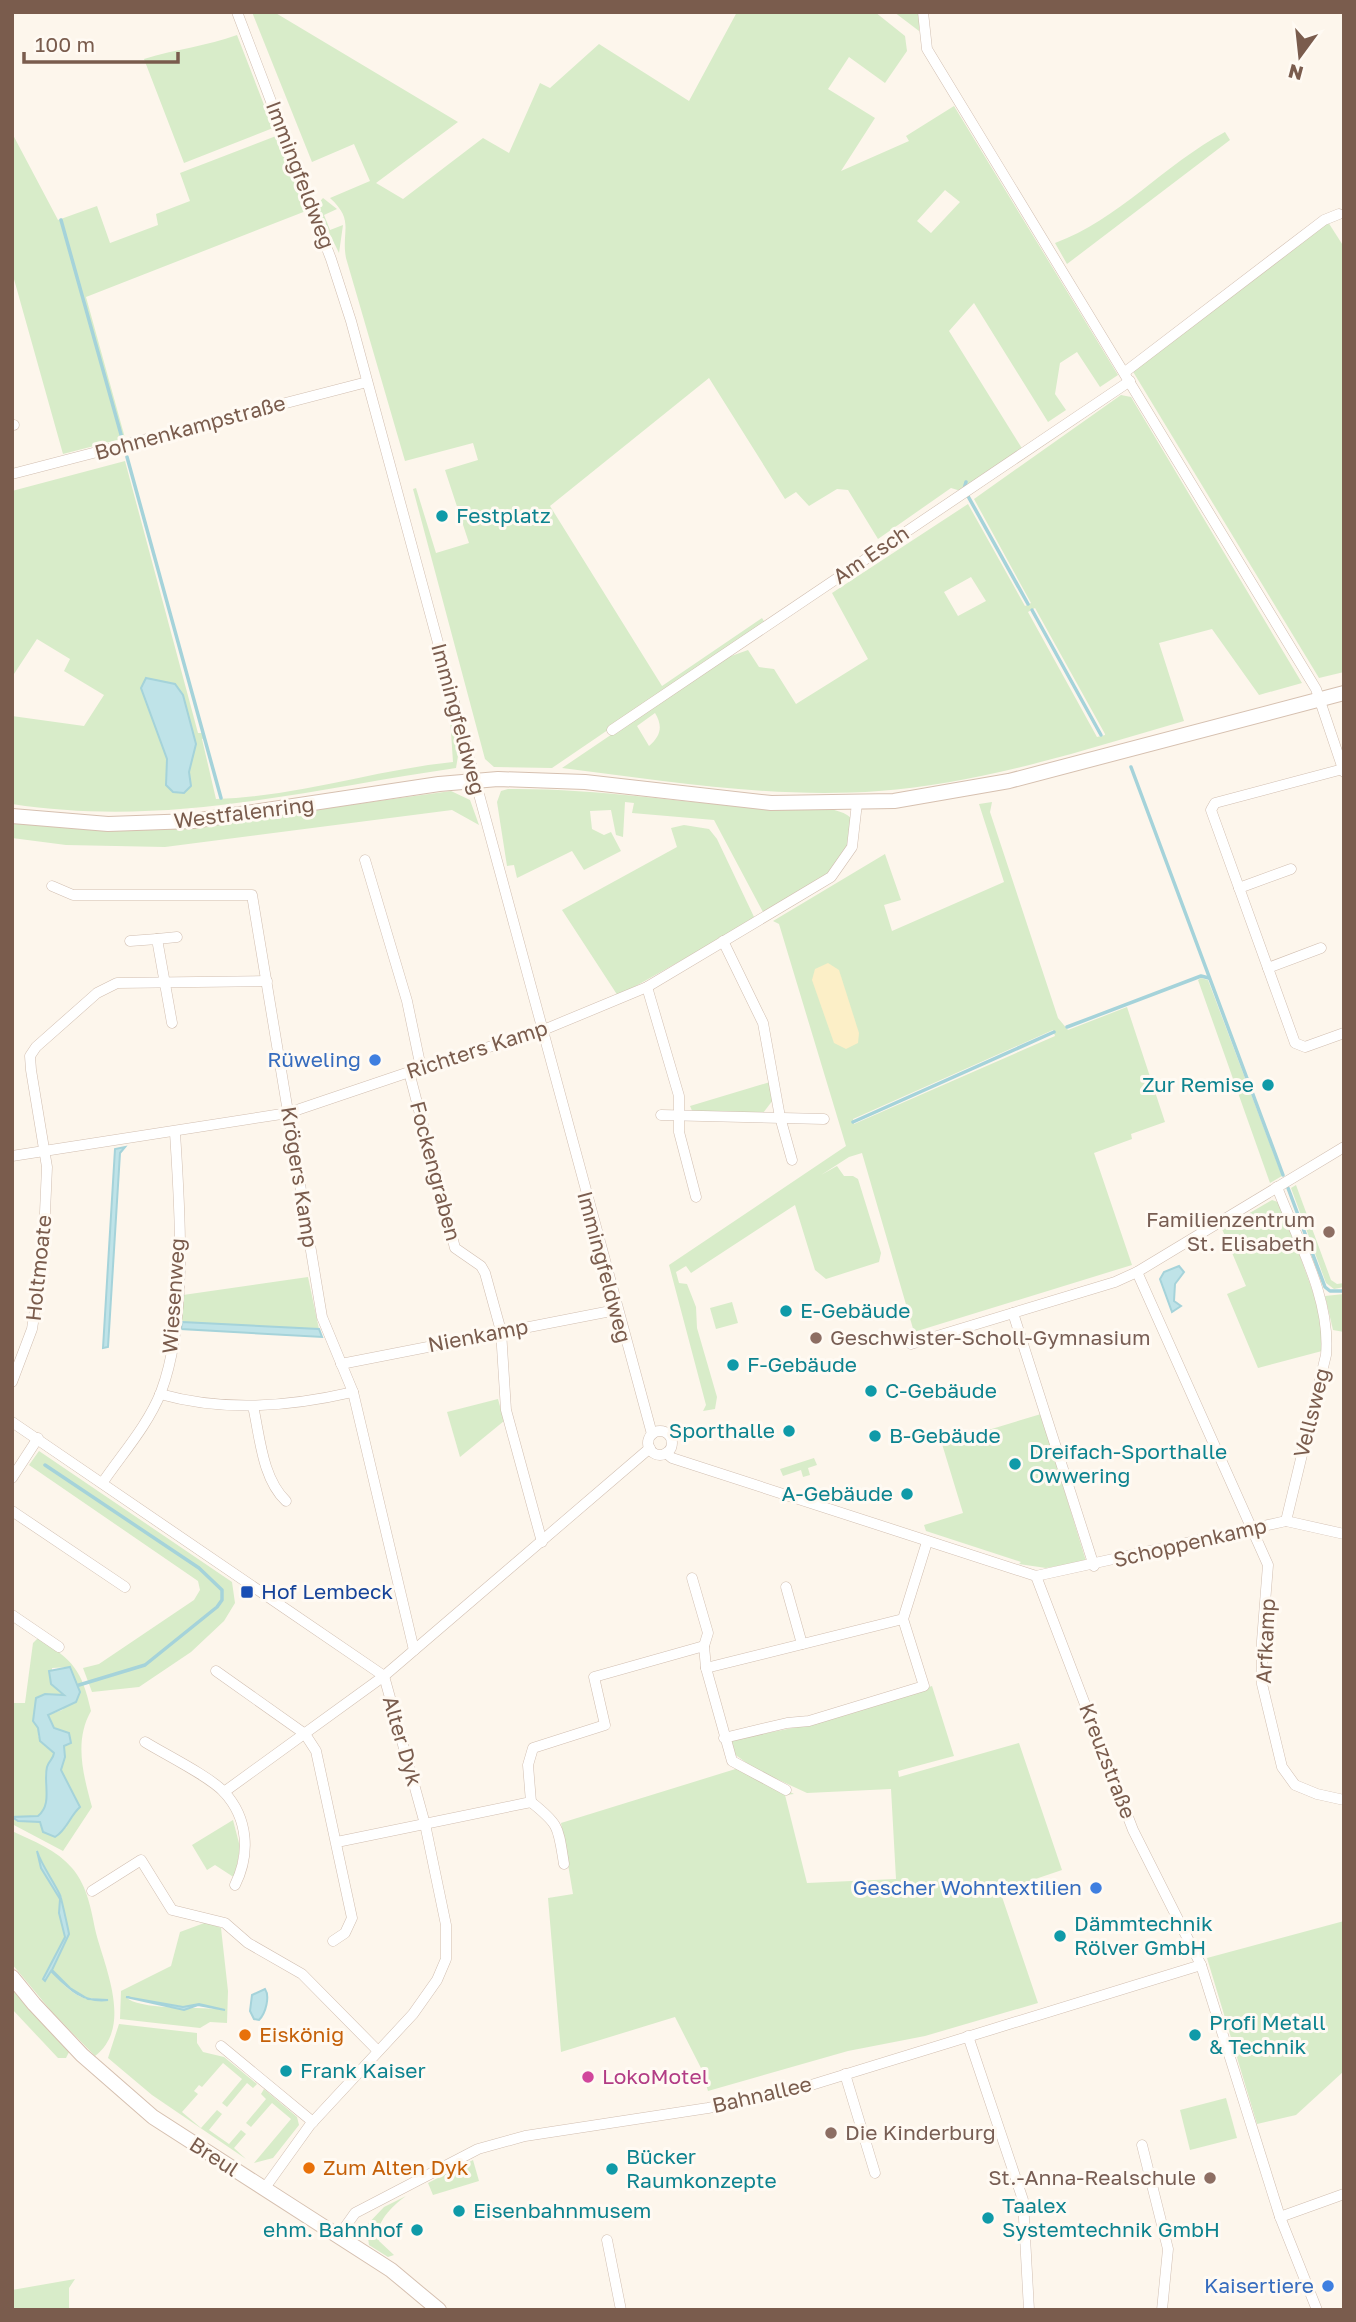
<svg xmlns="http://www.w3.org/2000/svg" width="1356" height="2322" viewBox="0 0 1356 2322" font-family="'Golos Text',sans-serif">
  <rect width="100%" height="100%" fill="#fdf6ec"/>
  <g fill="#d8ecc9" fill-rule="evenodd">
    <path d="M252,12H274L458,122L376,183L403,199L483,138L509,153L540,83L550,88L599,44L689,101L737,12H875L905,36L907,51L885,83L849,57L828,89L875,118L841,171L909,141L906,136L954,106L1118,375L1100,387L1077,352L1060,363L1055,394L1066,410L1048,422L974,303L949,331L1023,450L961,491L951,488L878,539L848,490L837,489L809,506L796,492L785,499L709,378L550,506L662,686L762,618L765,623L552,768L494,767L485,759L413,489L416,488L436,553L469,543L445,470L478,460L473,443L405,461L346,258C341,230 355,221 330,198L370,181L354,144L312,162ZM945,190L960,202L931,233L917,221Z"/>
    <polygon points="894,12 919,12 919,31"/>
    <path d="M237,35L273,128L184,163L144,59C176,49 207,46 237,35Z"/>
    <path d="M1225,132L1230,140L1067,264L1055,243C1118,220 1165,164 1225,132Z"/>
    <polygon points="12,133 58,220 97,206 110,243 158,225 156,214 190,201 180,173 276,136 306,211 86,297 125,438 63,454 12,272"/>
    <polygon points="323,198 337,209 324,215 330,230 343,225 339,253 316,206"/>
    <polygon points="1328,222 1344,247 1344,672 1319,678 1132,370"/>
    <path d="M1121,395L1131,397L1302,683L1259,695L1212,629L1159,643L1184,721C1085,750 983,783 879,791C773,799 667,781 562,768L723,659L748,650L759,667L774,669L796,704L868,659L832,593L968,504L1025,606L1031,603L974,499ZM971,577L986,601L958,616L944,592ZM1035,608L1105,734V735L1097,737L1028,612ZM655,713C663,726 661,736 649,746L637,726Z"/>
    <path d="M125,461L198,733H204L205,738L202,739L216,799C296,797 374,770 453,762L450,718L459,750L456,768C304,790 168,828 12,804V716L84,726L104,695L64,671L70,659L37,639L12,677V491Z"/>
    <path d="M508,789C599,788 688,804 778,809C799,810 835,803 851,818L847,849L836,870L764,914L714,820L632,813L634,803L625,802L623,837L616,835L611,810L590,811L592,829L604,835L611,832L621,851L584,870L572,851L517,878L514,865L507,866L497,802L501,791Z"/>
    <polygon points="451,791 470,800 479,825 452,810 165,847 66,845 12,838 12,820 188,827"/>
    <path d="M992,802L990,812L1058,1018L1068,1030L1127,1007L1165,1122L1131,1134L1132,1139L1094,1153L1132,1265L914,1332L862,1153L849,1157L821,1175L837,1166L844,1176H853L858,1179L881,1253L879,1262L826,1279L815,1270L795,1205L691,1273L686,1266L676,1272L679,1283L687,1284L696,1307L697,1328L717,1397L715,1409L703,1411L706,1405L669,1265L846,1146L779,924L773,921L885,854L901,900L884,905L892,931L1004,882L979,804ZM1053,1030L1055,1036L854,1124L853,1119Z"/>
    <polygon points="684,825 709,829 717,839 755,919 618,996 562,910 677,847 671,828"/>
    <polygon points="1201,978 1208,980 1282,1176 1270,1183 1198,980"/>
    <polygon points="770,1082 773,1100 763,1113 693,1113 690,1106"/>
    <polygon points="1296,1185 1331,1280 1337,1284 1344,1283 1344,1287 1334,1289 1326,1283 1291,1188"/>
    <polygon points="1272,1200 1281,1203 1320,1312 1322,1351 1258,1368 1227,1294 1246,1286 1222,1229"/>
    <polygon points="308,1277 319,1329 182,1322 183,1295"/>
    <polygon points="1344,1294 1344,1332 1333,1330 1325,1296"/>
    <polygon points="732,1302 738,1323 716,1329 710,1308"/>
    <polygon points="498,1399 504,1421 460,1457 447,1412"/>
    <polygon points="1041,1414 1086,1561 1046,1568 1019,1564 1021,1562 926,1531 924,1525 963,1513 942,1444"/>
    <polygon points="39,1451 232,1582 235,1603 224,1621 191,1652 139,1687 92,1692 83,1668 99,1664 194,1600 200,1590 198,1581 29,1465"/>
    <polygon points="814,1458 817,1465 808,1468 810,1475 803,1477 801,1470 783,1476 780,1469"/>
    <path d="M38,1638C73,1660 82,1670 91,1711C74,1741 83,1774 92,1807L63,1851L12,1824V1819L38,1821L43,1828H66L76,1798L61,1770L64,1745L71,1743C70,1730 61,1732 53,1727L48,1715L62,1710L80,1692L70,1667L52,1668L51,1684L64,1694L60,1697L51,1695L38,1728V1736L54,1753C53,1760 49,1761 47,1767C42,1784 53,1804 38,1816L12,1817V1703H25L33,1643Z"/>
    <polygon points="932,1686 954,1756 898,1771 899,1777 1019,1743 1062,1870 1000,1891 1038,2003 925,2036 848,2051 708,2091 701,2068 675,2017 561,2052 548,1898 573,1894 561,1823 742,1767 794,1794 785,1795 807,1883 896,1879 891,1789 807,1793 755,1769 730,1751 729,1745 732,1740 813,1724"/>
    <polygon points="233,1820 240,1847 235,1878 215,1865 207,1870 192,1845"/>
    <path d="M12,1831C33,1841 57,1850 72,1868C88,1887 91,1910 96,1933C105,1968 133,2027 95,2056L52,2012L12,1964ZM40,1861L62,1898V1912L67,1926L65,1944L52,1970C65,1983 78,1999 97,1999C78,2002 64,1985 51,1971L43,1979L65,1937L59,1913L60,1899L41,1868Z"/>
    <polygon points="1344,1921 1344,2071 1296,2115 1257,2124 1207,1958"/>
    <path d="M207,1922L221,1928L228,1991L227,2023L210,2022L200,2028L120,2019L121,1991L171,1966L180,1932ZM126,1997L183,2007L199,2004L218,2009C199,2007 137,2010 126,1997Z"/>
    <polygon points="12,1988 69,2052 66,2058 58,2058 12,2009"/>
    <polygon points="119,2024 197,2033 197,2043 203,2052 224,2057 257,2084 253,2088 247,2083 227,2107 222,2103 242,2079 223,2063 202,2087 199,2085 194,2091 198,2094 182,2112 201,2128 217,2110 222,2114 209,2130 229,2144 241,2130 246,2134 234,2148 246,2159 152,2095 108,2058"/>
    <polygon points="264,2089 297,2117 299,2125 273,2158 254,2163 291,2119 272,2103 251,2127 246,2123 266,2099 261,2094"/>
    <polygon points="1226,2098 1237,2138 1190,2150 1180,2110"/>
    <polygon points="473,2160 479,2181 433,2195 428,2183"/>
    <path d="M406,2196C392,2206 374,2223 379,2241L394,2255L388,2257L369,2245L367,2230L364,2228L384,2207Z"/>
    <polygon points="75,2279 69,2288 69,2310 12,2310 12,2290"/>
  </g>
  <polygon fill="#fcefc7" points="828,963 839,970 859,1033 858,1043 846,1049 834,1043 812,980 815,969"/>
  <g fill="#bfe3e8" stroke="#a5d3da" stroke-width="2">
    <polygon points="146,678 175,684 183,695 196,744 189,772 191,786 184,793 173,792 166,785 167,759 141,688"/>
    <polygon points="125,1147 120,1153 108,1347 103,1348 115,1149"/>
    <polygon points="1179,1266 1184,1272 1175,1284 1174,1301 1181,1306 1172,1312 1160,1279 1164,1272"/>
    <polygon points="182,1322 319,1329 322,1337 181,1329"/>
    <path d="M70,1667L80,1692L76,1702L48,1715L54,1728L69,1733L71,1743L64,1746L65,1757L61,1770L80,1807C69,1817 67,1830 55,1837L43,1832L40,1822L18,1821L12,1817L38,1816C53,1804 43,1783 47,1767C49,1760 53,1760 54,1753L40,1741L38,1728L33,1721L36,1698L45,1694L64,1695L51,1684L49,1671Z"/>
    <path d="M37,1851C42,1866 53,1880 60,1895C61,1897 68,1928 69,1934L52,1970L70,1988L88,1999L108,2000C82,2003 69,1989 51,1971L45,1981L43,1979L65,1937L59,1913L60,1899L41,1868Z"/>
    <path d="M265,1989C270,1996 266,2013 259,2020L254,2019L250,2011L252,1995Z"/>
    <polygon points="126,1997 183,2007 199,2004 225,2010 198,2005 184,2010"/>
  </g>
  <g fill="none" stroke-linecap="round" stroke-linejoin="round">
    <g stroke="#a5d3da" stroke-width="3.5">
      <polyline points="61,220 122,438"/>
      <polyline points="127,457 221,798"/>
      <polyline points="966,482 964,489 1028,604"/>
      <polyline points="1032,610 1101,735"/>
      <polyline points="1131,767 1283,1175"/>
      <polyline points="1067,1027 1201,976 1209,978"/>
      <polyline points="853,1122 1054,1032"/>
      <polyline points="1288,1188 1325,1287 1330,1291 1344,1291"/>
      <polyline points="45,1465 199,1568 222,1590 222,1600 217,1607 145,1665 79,1685"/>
    </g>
    <g stroke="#d1beb0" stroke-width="11">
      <g id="street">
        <polyline points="237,12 331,259 351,321 652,1434"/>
        <polyline points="923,12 927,49 1316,689 1344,772"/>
        <polyline points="1125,372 1324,220 1339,214"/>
        <polyline points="12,425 14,425"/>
        <polyline points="12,474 367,382"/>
        <polyline points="612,730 1130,381"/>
        <polyline points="1343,769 1215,803 1211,810 1295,1043 1305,1047 1344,1033"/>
        <polyline points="365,860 407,1001 421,1068"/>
        <polyline points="52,886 73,895 252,895 322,1317 353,1392 414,1650"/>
        <polyline points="1239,888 1291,869"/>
        <polyline points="157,939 177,937"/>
        <polyline points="130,941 157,939 172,1023"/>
        <polyline points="723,941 763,1023 780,1117 792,1160"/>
        <polyline points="1268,968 1321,948"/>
        <polyline points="647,987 679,1096 679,1132 696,1197"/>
        <polyline points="409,1072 455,1248 481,1266 485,1273 501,1331 506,1410 542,1542"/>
        <polyline points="661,1115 824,1119"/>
        <polyline points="12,1156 288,1113 421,1068 541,1031 647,987 831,877 852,847 857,803"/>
        <path d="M1277,1187C1297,1240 1331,1298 1326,1355L1286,1521"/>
        <polyline points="1137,1272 1268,1565 1262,1641 1262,1684 1282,1767 1295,1785 1317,1794 1344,1800"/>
        <polyline points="1013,1313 1094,1566"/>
        <polyline points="911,1344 1115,1282 1137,1272 1344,1147"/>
        <polyline points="341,1364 616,1310"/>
        <polyline points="12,1382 32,1329 43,1258 47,1167 31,1070 30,1056 36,1047 97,993 117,983 267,981"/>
        <path d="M160,1394C224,1412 288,1407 353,1392"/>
        <path d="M253,1406C260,1437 262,1478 286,1501"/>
        <polyline points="12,1422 384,1676 425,1824 446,1925 446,1959 437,1980 413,2014 310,2125 264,2189"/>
        <circle cx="660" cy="1443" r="12"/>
        <polyline points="666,1453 672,1458 1036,1576 1286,1521 1344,1534"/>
        <polyline points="12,1478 38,1438"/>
        <path d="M103,1482C122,1454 148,1425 161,1392C188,1320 180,1210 175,1133"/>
        <polyline points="12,1511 125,1587"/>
        <polyline points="1036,1576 1133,1830 1201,1965 1280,2217 1317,2310"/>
        <polyline points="692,1578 708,1633 704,1646"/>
        <polyline points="786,1587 802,1644"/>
        <polyline points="12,1615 59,1647"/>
        <polyline points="706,1668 903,1619 927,1542"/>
        <polyline points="216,1671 305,1734 316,1751 352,1918 345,1933 333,1941"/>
        <polyline points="724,1738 787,1723 809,1721 924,1686 903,1619"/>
        <path d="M145,1742C166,1755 209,1776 224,1792C249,1819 250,1855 235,1885"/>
        <polyline points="224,1792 384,1676 650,1448"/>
        <path d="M531,1802C560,1825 558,1827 564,1864"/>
        <polyline points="337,1842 531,1802 528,1765 533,1748 605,1725 594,1677 704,1646 706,1668 732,1761 786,1790"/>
        <polyline points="92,1891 141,1860 172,1910 225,1923 248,1943 302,1974 378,2051"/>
        <polyline points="968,2036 1023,2200 1029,2310"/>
        <polyline points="221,2046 313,2122"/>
        <polyline points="845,2074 875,2173"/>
        <polyline points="1142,2145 1168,2249 1162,2310"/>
        <polyline points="1280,2217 1344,2194"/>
        <polyline points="338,2237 355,2213 478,2149 525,2136 708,2108 795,2090 1201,1965"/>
        <polyline points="607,2240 621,2310"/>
      </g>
    </g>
    <g stroke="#d6c0b0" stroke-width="16">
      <g id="secondary">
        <polyline points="12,816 108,824 193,821 439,784 498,779 585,782 771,803 894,801 1009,781 1344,693"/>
        <polyline points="12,1977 34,2004 82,2055 153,2117 391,2270 439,2310"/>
      </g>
    </g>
    <use href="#street" stroke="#fff" stroke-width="10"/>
    <use href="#secondary" stroke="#fff" stroke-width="14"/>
  </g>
  <g fill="#0f9aa8" stroke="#fffaf3" stroke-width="2.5">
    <circle cx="442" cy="516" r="7"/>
    <circle cx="1268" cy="1085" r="7"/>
    <circle cx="786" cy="1311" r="7"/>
    <circle cx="733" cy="1365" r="7"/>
    <circle cx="871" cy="1391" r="7"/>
    <circle cx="789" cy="1431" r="7"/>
    <circle cx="875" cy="1436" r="7"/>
    <circle cx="1015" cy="1464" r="7"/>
    <circle cx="907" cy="1494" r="7"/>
    <circle cx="1060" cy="1936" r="7"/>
    <circle cx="1195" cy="2035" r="7"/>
    <circle cx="286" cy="2071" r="7"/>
    <circle cx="612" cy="2169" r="7"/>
    <circle cx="459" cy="2211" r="7"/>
    <circle cx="988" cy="2218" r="7"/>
    <circle cx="417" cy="2230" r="7"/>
  </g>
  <g fill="#3f7fe0" stroke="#fffaf3" stroke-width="2.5">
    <circle cx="375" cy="1060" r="7"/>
    <circle cx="1096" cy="1888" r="7"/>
    <circle cx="1328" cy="2286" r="7"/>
  </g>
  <g fill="#8d6e63" stroke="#fffaf3" stroke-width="2.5">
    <circle cx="1329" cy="1232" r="7"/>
    <circle cx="816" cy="1338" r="7"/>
    <circle cx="831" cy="2133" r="7"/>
    <circle cx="1210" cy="2178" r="7"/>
  </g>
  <rect fill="#1a4fb4" stroke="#fffaf3" stroke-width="2.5" x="240" y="1585" width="14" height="14" rx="3.5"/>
  <g fill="#e8710a" stroke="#fffaf3" stroke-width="2.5">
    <circle cx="245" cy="2035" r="7"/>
    <circle cx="309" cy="2168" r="7"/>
  </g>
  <circle fill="#d1479c" stroke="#fffaf3" stroke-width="2.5" cx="588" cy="2077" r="7"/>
  <g text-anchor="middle" stroke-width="6" stroke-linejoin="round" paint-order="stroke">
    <g font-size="21" fill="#7a5c4d" stroke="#fffaf3">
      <text transform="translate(300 175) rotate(69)" y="7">Immingfeldweg</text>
      <text transform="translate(190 428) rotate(-15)" y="7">Bohnenkampstraße</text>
      <text transform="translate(871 555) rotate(-34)" y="7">Am Esch</text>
      <text transform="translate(458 719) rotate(75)" y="7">Immingfeldweg</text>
      <text transform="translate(244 813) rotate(-7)" y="7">Westfalenring</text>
      <text transform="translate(477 1050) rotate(-18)" y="7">Richters Kamp</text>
      <text transform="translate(435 1171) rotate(75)" y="7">Fockengraben</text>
      <text transform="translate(299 1177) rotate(81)" y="7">Krögers Kamp</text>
      <text transform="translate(604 1267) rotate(75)" y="7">Immingfeldweg</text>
      <text transform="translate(39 1268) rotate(-84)" y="7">Holtmoate</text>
      <text transform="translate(174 1296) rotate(-86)" y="7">Wiesenweg</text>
      <text transform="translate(478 1336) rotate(-11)" y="7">Nienkamp</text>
      <text transform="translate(1312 1413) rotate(-76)" y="7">Vellsweg</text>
      <text transform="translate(1190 1543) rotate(-13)" y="7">Schoppenkamp</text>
      <text transform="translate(1266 1641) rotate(-87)" y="7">Arfkamp</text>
      <text transform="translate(402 1741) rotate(74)" y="7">Alter Dyk</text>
      <text transform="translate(1107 1761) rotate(69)" y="7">Kreuzstraße</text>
      <text transform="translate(762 2095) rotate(-13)" y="7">Bahnallee</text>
      <text transform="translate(214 2157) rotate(33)" y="7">Breul</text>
    </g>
    <g font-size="21" fill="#0d838f" stroke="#fffaf3" text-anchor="start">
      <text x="456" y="523">Festplatz</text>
      <text x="1254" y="1092" text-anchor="end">Zur Remise</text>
      <text x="800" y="1318">E-Gebäude</text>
      <text x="747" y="1372">F-Gebäude</text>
      <text x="885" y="1398">C-Gebäude</text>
      <text x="775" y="1438" text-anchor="end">Sporthalle</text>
      <text x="889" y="1443">B-Gebäude</text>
      <text x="1029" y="1459">Dreifach-Sporthalle<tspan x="1029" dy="24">Owwering</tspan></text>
      <text x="893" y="1501" text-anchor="end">A-Gebäude</text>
      <text x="1074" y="1931">Dämmtechnik<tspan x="1074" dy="24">Rölver GmbH</tspan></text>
      <text x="1209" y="2030">Profi Metall<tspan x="1209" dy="24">&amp; Technik</tspan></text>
      <text x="300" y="2078">Frank Kaiser</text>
      <text x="626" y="2164">Bücker<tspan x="626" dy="24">Raumkonzepte</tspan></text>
      <text x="1002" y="2213">Taalex<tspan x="1002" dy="24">Systemtechnik GmbH</tspan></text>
      <text x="473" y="2218">Eisenbahnmusem</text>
      <text x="403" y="2237" text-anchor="end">ehm. Bahnhof</text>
    </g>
    <g font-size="21" fill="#366cbe" stroke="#fffaf3" text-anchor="end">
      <text x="361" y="1067">Rüweling</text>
      <text x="1082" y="1895">Gescher Wohntextilien</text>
      <text x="1314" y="2293">Kaisertiere</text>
    </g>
    <g font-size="21" fill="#785e54" stroke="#fffaf3" text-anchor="end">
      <text x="1315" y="1227">Familienzentrum<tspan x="1315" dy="24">St. Elisabeth</tspan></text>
      <text x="830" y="1345" text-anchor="start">Geschwister-Scholl-Gymnasium</text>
      <text x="845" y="2140" text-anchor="start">Die Kinderburg</text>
      <text x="1196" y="2185">St.-Anna-Realschule</text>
    </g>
    <g font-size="21" fill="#164399" stroke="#fffaf3" text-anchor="start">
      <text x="261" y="1599">Hof Lembeck</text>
    </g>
    <g font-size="21" fill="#c56008" stroke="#fffaf3" text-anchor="start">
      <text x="259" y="2042">Eiskönig</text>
      <text x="323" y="2175">Zum Alten Dyk</text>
    </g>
    <g font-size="21" fill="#b23c85" stroke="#fffaf3" text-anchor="start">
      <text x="602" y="2084">LokoMotel</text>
    </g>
  </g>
  <rect width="1356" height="2322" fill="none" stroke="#7a5c4d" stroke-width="28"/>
  <g transform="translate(1300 56) rotate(195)" stroke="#fffaf3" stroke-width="5" paint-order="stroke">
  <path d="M0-5L12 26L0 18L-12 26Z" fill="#7a5c4d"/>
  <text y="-10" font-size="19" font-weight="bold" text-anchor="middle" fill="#7a5c4d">N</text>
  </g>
  <path d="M24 52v10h154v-10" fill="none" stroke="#7a5c4d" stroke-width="3.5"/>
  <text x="35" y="52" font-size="21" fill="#7a5c4d" stroke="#fffaf3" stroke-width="5" paint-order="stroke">100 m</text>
</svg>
